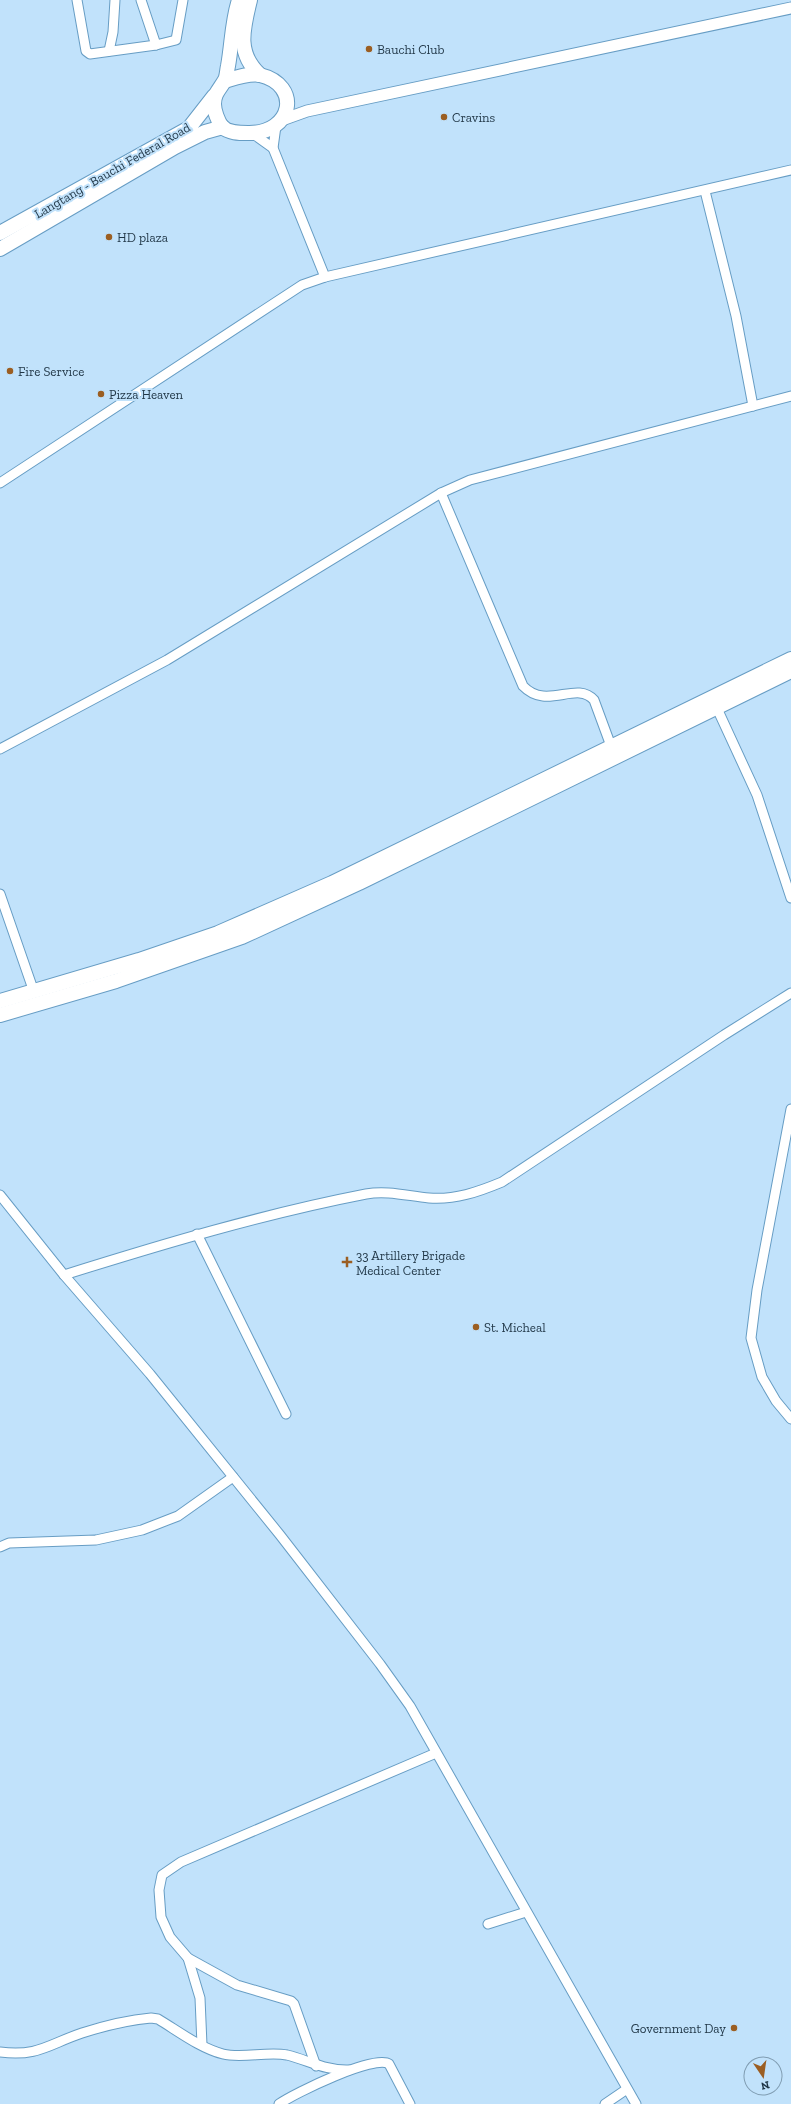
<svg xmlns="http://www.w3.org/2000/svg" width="791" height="2104" viewBox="0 0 791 2104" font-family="'Zilla Slab',serif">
  <rect width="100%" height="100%" fill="#c1e2fb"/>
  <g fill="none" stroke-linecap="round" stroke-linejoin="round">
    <g stroke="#679dc4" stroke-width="11">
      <g id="minor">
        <polyline points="77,0 86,51 90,54 156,45 176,40 183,0"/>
        <polyline points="141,0 156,45"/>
        <polyline points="109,51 113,32 115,0"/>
        <polyline points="276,126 273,148 325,277"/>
        <polyline points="252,133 273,148"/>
        <polyline points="705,191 736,316 753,406"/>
        <polyline points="0,483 302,285 325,277 791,170"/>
        <path d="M441,493L523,686C547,711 576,680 594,700L611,746"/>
        <polyline points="715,704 757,795 791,898"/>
        <polyline points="0,749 167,660 441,493 470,480 791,396"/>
        <polyline points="0,894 34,992"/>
        <polyline points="791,1109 757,1290 751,1338 762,1377 776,1401 791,1419"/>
        <polyline points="0,1195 64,1275 150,1374 280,1535 380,1664 410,1706 636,2104"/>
        <polyline points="197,1234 286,1414"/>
        <path d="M64,1275C163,1244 263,1214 366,1194C387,1190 408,1196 429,1198C455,1200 478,1192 502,1182L724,1035L791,993"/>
        <polyline points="0,1547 9,1543 96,1540 142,1530 178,1516 233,1477"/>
        <polyline points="488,1924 526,1912"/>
        <polyline points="188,1958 200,1998 202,2045"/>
        <path d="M0,2052C38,2057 49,2044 82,2033C104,2026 128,2020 151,2018L158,2019C178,2031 200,2048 223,2054C242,2059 267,2051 287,2055C308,2060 326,2071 349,2070"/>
        <polyline points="316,2066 294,2004 291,2001 237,1985 188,1958 170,1937 161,1917 159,1890 162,1875 181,1862 436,1753"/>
        <path d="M279,2104C295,2093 375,2054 389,2064L410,2104"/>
        <polyline points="605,2104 627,2089"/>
      </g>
    </g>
    <g stroke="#679dc4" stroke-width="13">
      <polyline id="tertiary" points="282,120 307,111 791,8"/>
    </g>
    <g stroke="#679dc4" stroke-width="16">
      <g id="primary">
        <path d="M250,0C243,29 236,53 260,75"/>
        <path d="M225,81C235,78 249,73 260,75C302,85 293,134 248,133C239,133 229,133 222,127C218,121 214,111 214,104C214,93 220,89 225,80C227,76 227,70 228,66C232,44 232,21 239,0"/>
        <polyline points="0,233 189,128 214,96"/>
        <polyline points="0,249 175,147 205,132 223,127"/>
      </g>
    </g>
    <g stroke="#679dc4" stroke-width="16">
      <g id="trunk">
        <polyline points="0,1001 139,960 218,933 332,883 791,659"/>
        <polyline points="0,1015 116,981 242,937 359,883 791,671"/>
      </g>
    </g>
    <use href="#minor" stroke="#fff" stroke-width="9"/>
    <use href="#tertiary" stroke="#fff" stroke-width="11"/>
    <use href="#primary" stroke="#fff" stroke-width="14"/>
    <use href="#trunk" stroke="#fff" stroke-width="14"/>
  </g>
  <g fill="#9b5e22" stroke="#c1e2fb" stroke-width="1.5">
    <circle cx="369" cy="49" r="4"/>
    <circle cx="444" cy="117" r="4"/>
    <circle cx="109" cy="237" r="4"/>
    <circle cx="10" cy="371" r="4"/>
    <circle cx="101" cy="394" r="4"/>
    <path d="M345 1256h4v4h4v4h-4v4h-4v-4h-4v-4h4z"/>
    <circle cx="476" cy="1327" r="4"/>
    <circle cx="734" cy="2028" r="4"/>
  </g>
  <g text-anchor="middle" stroke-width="4" stroke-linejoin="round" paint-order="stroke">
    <g font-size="13" fill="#1f3545" stroke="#c1e2fb" text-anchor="start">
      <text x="377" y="54">Bauchi Club</text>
      <text x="452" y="122">Cravins</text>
      <text x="117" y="242">HD plaza</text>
      <text x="18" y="376">Fire Service</text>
      <text x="109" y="399">Pizza Heaven</text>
      <text x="356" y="1260">33 Artillery Brigade<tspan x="356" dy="15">Medical Center</tspan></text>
      <text x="484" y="1332">St. Micheal</text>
      <text x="726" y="2033" text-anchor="end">Government Day</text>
    </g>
    <g font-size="13" fill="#1f3545" stroke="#c1e2fb">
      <text transform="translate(112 170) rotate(-30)" y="5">Langtang - Bauchi Federal Road</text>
    </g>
  </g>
  <g transform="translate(763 2076) rotate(167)"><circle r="19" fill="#c1e2fb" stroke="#809db2"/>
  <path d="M0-3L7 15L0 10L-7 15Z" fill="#9b5e22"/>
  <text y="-6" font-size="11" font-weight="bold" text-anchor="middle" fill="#1f3545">N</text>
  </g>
</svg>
